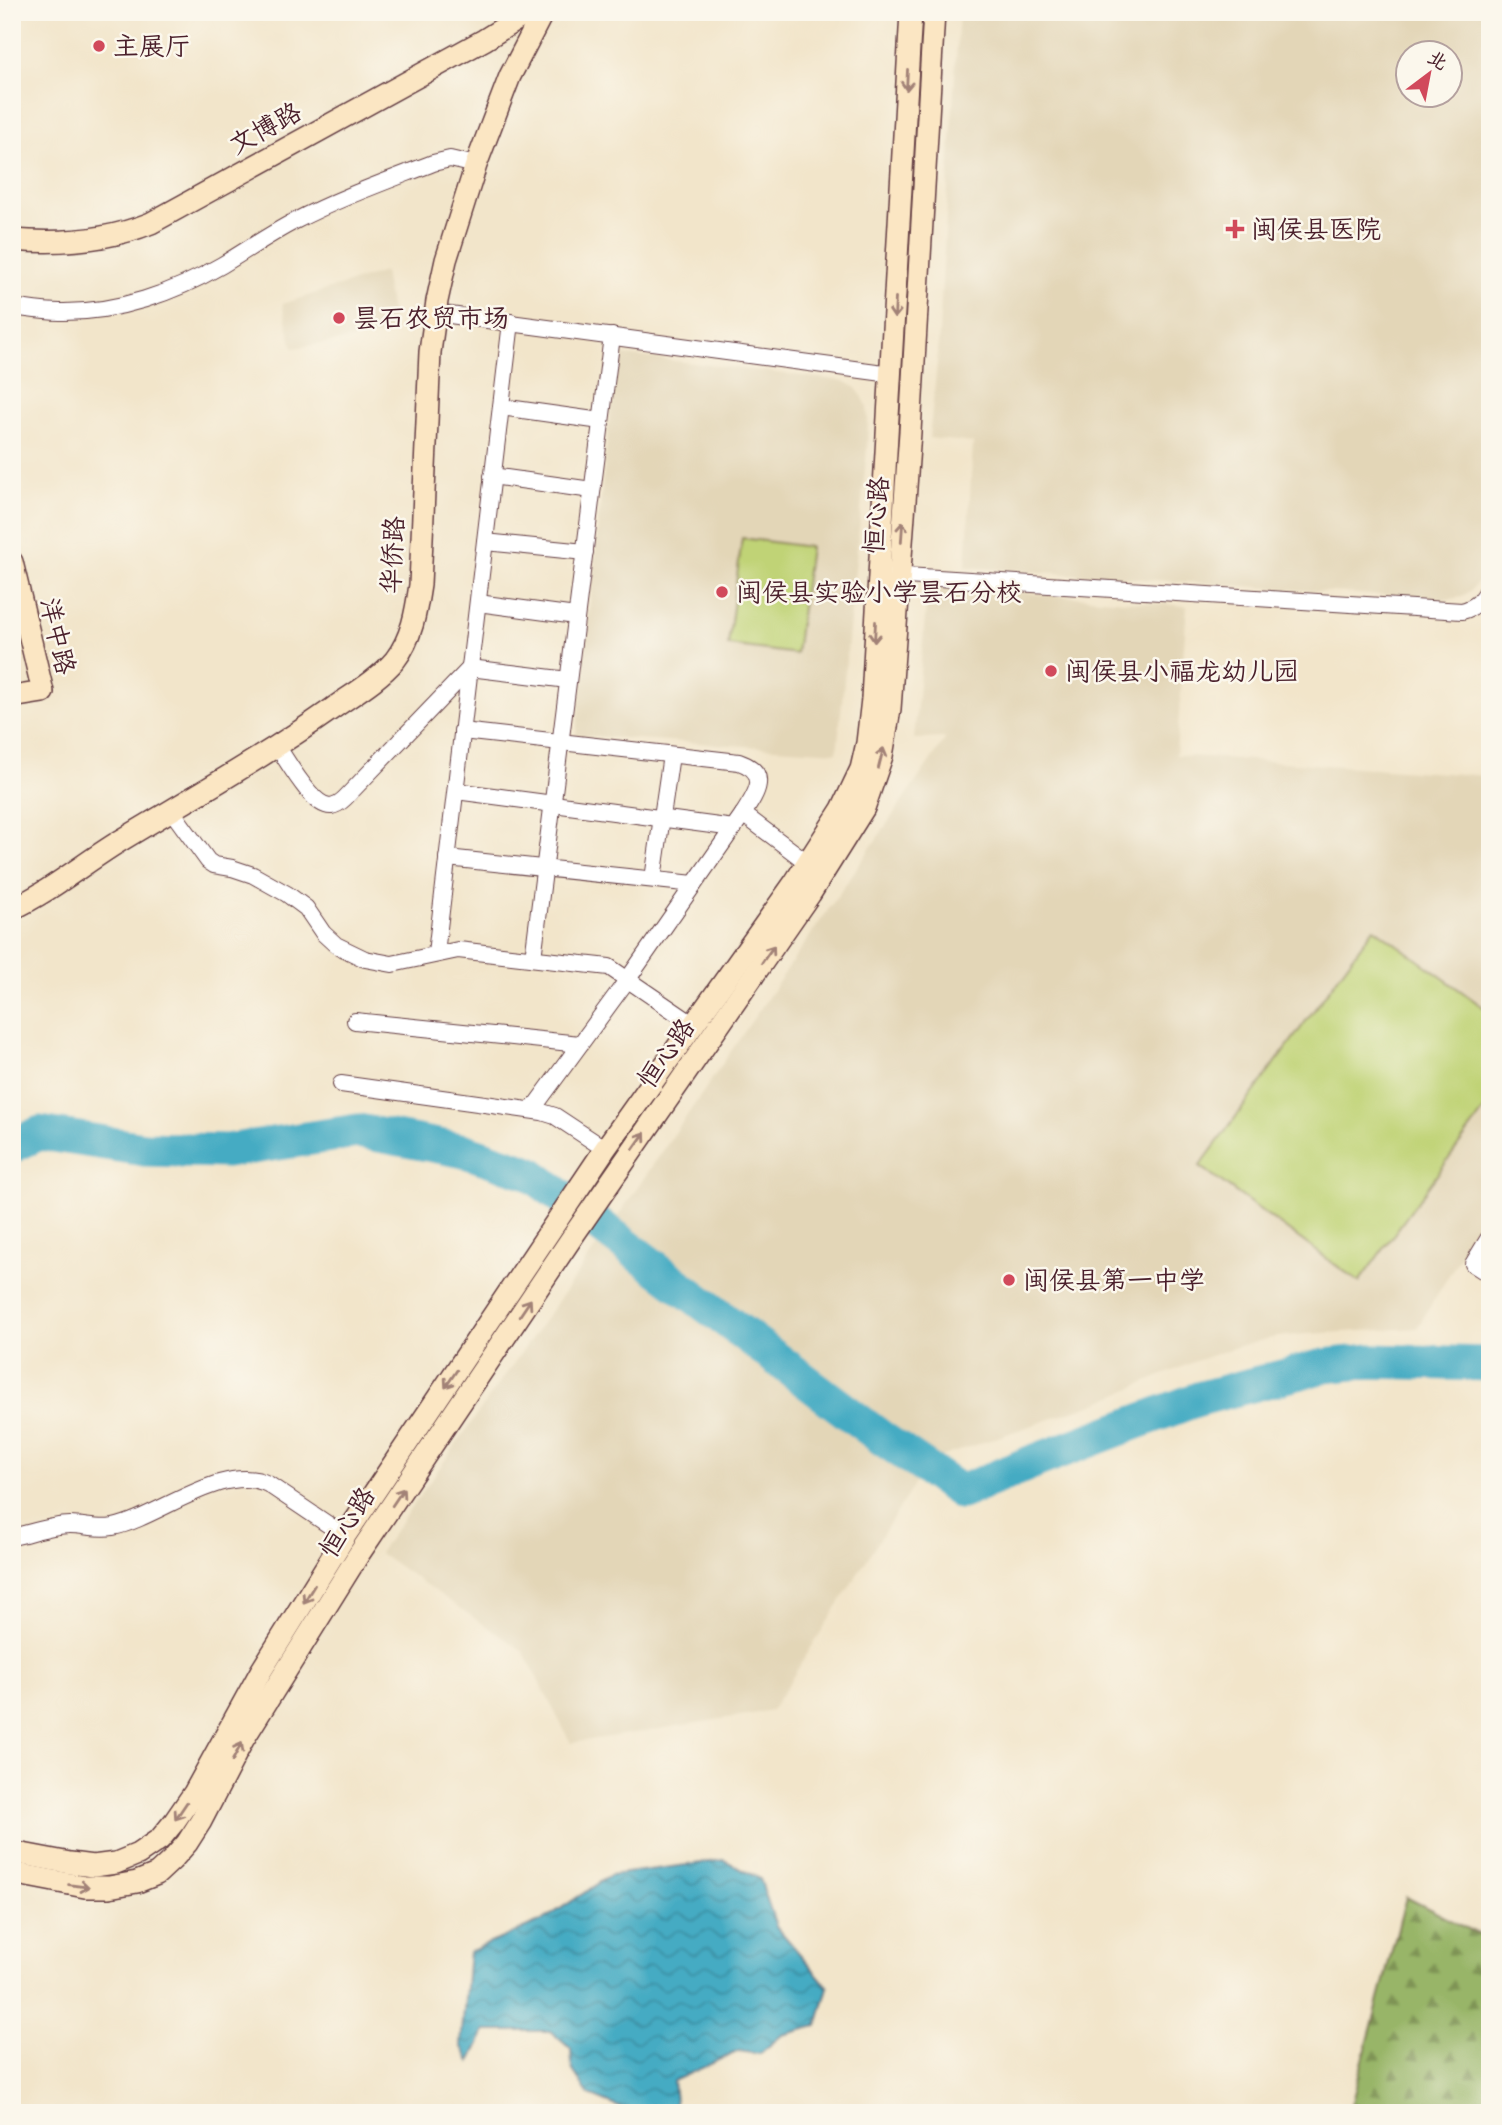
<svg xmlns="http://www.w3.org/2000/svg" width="1502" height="2125" viewBox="0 0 1502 2125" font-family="'Shantell Sans','LXGW WenKai TC',sans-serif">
  <defs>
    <pattern id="forest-firs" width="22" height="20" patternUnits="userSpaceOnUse" patternTransform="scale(1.75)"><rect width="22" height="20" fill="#98b567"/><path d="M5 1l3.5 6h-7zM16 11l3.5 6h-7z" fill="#7e9355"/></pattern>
    <pattern id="water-waves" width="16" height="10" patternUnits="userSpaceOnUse" patternTransform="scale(1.75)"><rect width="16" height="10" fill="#44abc3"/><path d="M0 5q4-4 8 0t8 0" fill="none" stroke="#3b8b9f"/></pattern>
  </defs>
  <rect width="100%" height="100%" fill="#fbf7ec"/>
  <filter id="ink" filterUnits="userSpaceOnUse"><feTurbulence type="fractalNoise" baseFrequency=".0143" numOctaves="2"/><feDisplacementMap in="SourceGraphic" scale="14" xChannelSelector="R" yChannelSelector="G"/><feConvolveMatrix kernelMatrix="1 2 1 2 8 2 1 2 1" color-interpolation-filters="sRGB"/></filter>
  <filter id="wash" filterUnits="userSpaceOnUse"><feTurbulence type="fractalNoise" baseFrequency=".00686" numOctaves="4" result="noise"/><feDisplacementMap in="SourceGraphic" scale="28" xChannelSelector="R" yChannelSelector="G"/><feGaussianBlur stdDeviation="1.57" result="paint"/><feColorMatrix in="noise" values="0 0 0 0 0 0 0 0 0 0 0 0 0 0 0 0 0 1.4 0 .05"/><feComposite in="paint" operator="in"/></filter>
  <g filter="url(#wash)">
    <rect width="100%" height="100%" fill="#f2e5ca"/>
    <g fill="#e3d6b7" fill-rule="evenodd">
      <path d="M959,12H1490V461L1484,575L1470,591L1461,597L1451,599H1434L966,567L973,443L929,438L937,364ZM1450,52V94H1408V52Z"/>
      <polygon points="384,272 395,333 293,348 282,304"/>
      <polygon points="616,354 844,381 855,387 862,396 867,406 868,418 867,449 837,752 576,735"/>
      <polygon points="928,585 1187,606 1176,755 1490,776 1490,1207 1417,1328 1306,1334 1276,1337 1239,1346 1196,1361 1099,1402 929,1461 771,1711 571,1743 523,1651 379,1553 607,1232 946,738 914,739"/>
    </g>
    <polygon fill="url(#forest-firs)" stroke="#716a49" stroke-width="2" points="1406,1897 1490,1940 1490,2113 1349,2113"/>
    <g fill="#c0d376" stroke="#857950" stroke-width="2">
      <polygon points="742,538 810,547 796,654 728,645"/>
      <polygon points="1374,928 1490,1012 1490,1102 1359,1282 1200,1166"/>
    </g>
    <polygon fill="url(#water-waves)" stroke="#476577" stroke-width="2" points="724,1860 760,1879 776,1926 828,1987 817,2026 782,2035 759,2054 739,2051 673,2081 676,2113 634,2113 589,2095 572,2069 571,2049 550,2031 485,2031 470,2062 461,2045 469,1952 542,1921 611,1875"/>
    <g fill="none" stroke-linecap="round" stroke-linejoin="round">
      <polyline stroke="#44abc3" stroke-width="35" points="12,1146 40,1133 144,1149 226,1151 358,1131 465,1151 530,1173 883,1439 961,1492 1035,1461 1198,1399 1324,1366 1371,1361 1490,1364"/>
    </g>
  </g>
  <g filter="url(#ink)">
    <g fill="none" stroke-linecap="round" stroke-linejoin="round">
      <g stroke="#633d43" stroke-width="18">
        <g id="street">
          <path d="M12,307C28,309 44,312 60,312C117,313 174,293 222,265C247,250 270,234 295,221C339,198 387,181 433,163L450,159L476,165"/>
          <polyline points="435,313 891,374"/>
          <polyline points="501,407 601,421"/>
          <polyline points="492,476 592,490"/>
          <polyline points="485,542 585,552"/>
          <path d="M890,575L1462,611C1477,607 1484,599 1490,585"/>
          <polyline points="478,603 576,616"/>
          <path d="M462,731L739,762C771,773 756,794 743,814L628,979L532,1110"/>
          <path d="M277,746C287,760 312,807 331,806C337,805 341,802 345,798L470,668L568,680"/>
          <polyline points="456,791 734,828"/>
          <polyline points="171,810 208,861 214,865 232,868 253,875 287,894 306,908 323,933 336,945 365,959 392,964 458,950 609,967 694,1025"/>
          <polyline points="743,814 808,863"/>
          <polyline points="447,858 694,884"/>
          <polyline points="653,879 671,755"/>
          <polyline points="436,953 511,322"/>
          <polyline points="533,958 612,336"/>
          <polyline points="355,1021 580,1044"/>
          <polyline points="341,1084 542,1112 555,1116 605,1149"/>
          <polyline points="1490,1236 1473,1264 1490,1275"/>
          <path d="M12,1537C31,1533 51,1525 70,1525C84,1525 99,1530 113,1527C158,1518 223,1462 268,1484L345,1536"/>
        </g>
      </g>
      <g stroke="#633d43" stroke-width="24">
        <g id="secondary">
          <path d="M12,240C60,244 107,241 151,223L484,40L529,12"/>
          <polyline points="12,562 43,692 12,697"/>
          <path d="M12,909C51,891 84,863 120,841C191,798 264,757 332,709C353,694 378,680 395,660C412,638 416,612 420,585L430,352L437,301L446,260L476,165L510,76L543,12"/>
          <polyline points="12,1852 70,1863 93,1866 116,1863 138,1854 160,1839 174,1822 194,1793 261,1671 345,1536 605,1149 795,882 842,809 861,769 867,743 872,699 911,12"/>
          <polyline points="12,1873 85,1887 109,1887 137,1882 157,1874 172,1860 187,1843 201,1821 243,1740 359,1554 575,1233 810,894 864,808 882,756 890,709 910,432 934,12"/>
        </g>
      </g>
      <use href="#street" stroke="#fff" stroke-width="16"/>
      <use href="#secondary" stroke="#fbe6c3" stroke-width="21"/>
    </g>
    <defs><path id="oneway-shaft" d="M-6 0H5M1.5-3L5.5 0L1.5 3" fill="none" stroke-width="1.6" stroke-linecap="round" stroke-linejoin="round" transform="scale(1.75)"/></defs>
    <g stroke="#a28277">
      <use href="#oneway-shaft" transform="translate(907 80) rotate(93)"/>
      <use href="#oneway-shaft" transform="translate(895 308) rotate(93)"/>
      <use href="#oneway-shaft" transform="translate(902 532) rotate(-86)"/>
      <use href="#oneway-shaft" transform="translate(875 632) rotate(93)"/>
      <use href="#oneway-shaft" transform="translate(881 758) rotate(-76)"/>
      <use href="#oneway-shaft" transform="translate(768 954) rotate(-55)"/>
      <use href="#oneway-shaft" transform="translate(639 1141) rotate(-55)"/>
      <use href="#oneway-shaft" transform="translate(525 1308) rotate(-56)"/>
      <use href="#oneway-shaft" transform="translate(451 1379) rotate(124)"/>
      <use href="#oneway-shaft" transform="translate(398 1497) rotate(-56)"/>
      <use href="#oneway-shaft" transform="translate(309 1594) rotate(122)"/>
      <use href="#oneway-shaft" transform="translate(237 1752) rotate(-62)"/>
      <use href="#oneway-shaft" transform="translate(181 1811) rotate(124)"/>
      <use href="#oneway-shaft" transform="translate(79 1886) rotate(7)"/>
    </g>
  </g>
  <g fill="#d1495b" stroke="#fbf7ec" stroke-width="2.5">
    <circle cx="99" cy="46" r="7"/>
    <path d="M1231.5 218.5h7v7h7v7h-7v7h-7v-7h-7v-7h7z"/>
    <circle cx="339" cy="318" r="7"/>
    <circle cx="722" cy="592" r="7"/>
    <circle cx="1051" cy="671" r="7"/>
    <circle cx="1009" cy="1280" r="7"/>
  </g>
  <g text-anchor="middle" stroke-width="5" stroke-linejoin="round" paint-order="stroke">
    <g font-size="26" fill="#4a1f2b" stroke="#fbf7ec" text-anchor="start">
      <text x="113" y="55">主展厅</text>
      <text x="1251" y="238">闽侯县医院</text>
      <text x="353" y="327">昙石农贸市场</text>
      <text x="736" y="601">闽侯县实验小学昙石分校</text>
      <text x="1065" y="680">闽侯县小福龙幼儿园</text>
      <text x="1023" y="1289">闽侯县第一中学</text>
    </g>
    <g font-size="26" fill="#4a1f2b" stroke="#fbf7ec">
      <text transform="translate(265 128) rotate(-29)" y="9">文博路</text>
      <text transform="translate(876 515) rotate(-86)" y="9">恒心路</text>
      <text transform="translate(392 555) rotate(-87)" y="9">华侨路</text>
      <text transform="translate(58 636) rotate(77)" y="9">洋中路</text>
      <text transform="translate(666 1053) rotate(-55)" y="9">恒心路</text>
      <text transform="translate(347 1522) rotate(-57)" y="9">恒心路</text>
    </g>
  </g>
  <rect width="1502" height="2125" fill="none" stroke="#fbf7ec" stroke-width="42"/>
  <g transform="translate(1429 74) rotate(32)"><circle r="33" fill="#fbf7ec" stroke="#b4a19f" stroke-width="2"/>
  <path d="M0-5L12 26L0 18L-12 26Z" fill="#d1495b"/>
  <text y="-10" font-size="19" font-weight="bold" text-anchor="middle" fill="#4a1f2b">北</text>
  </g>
</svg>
